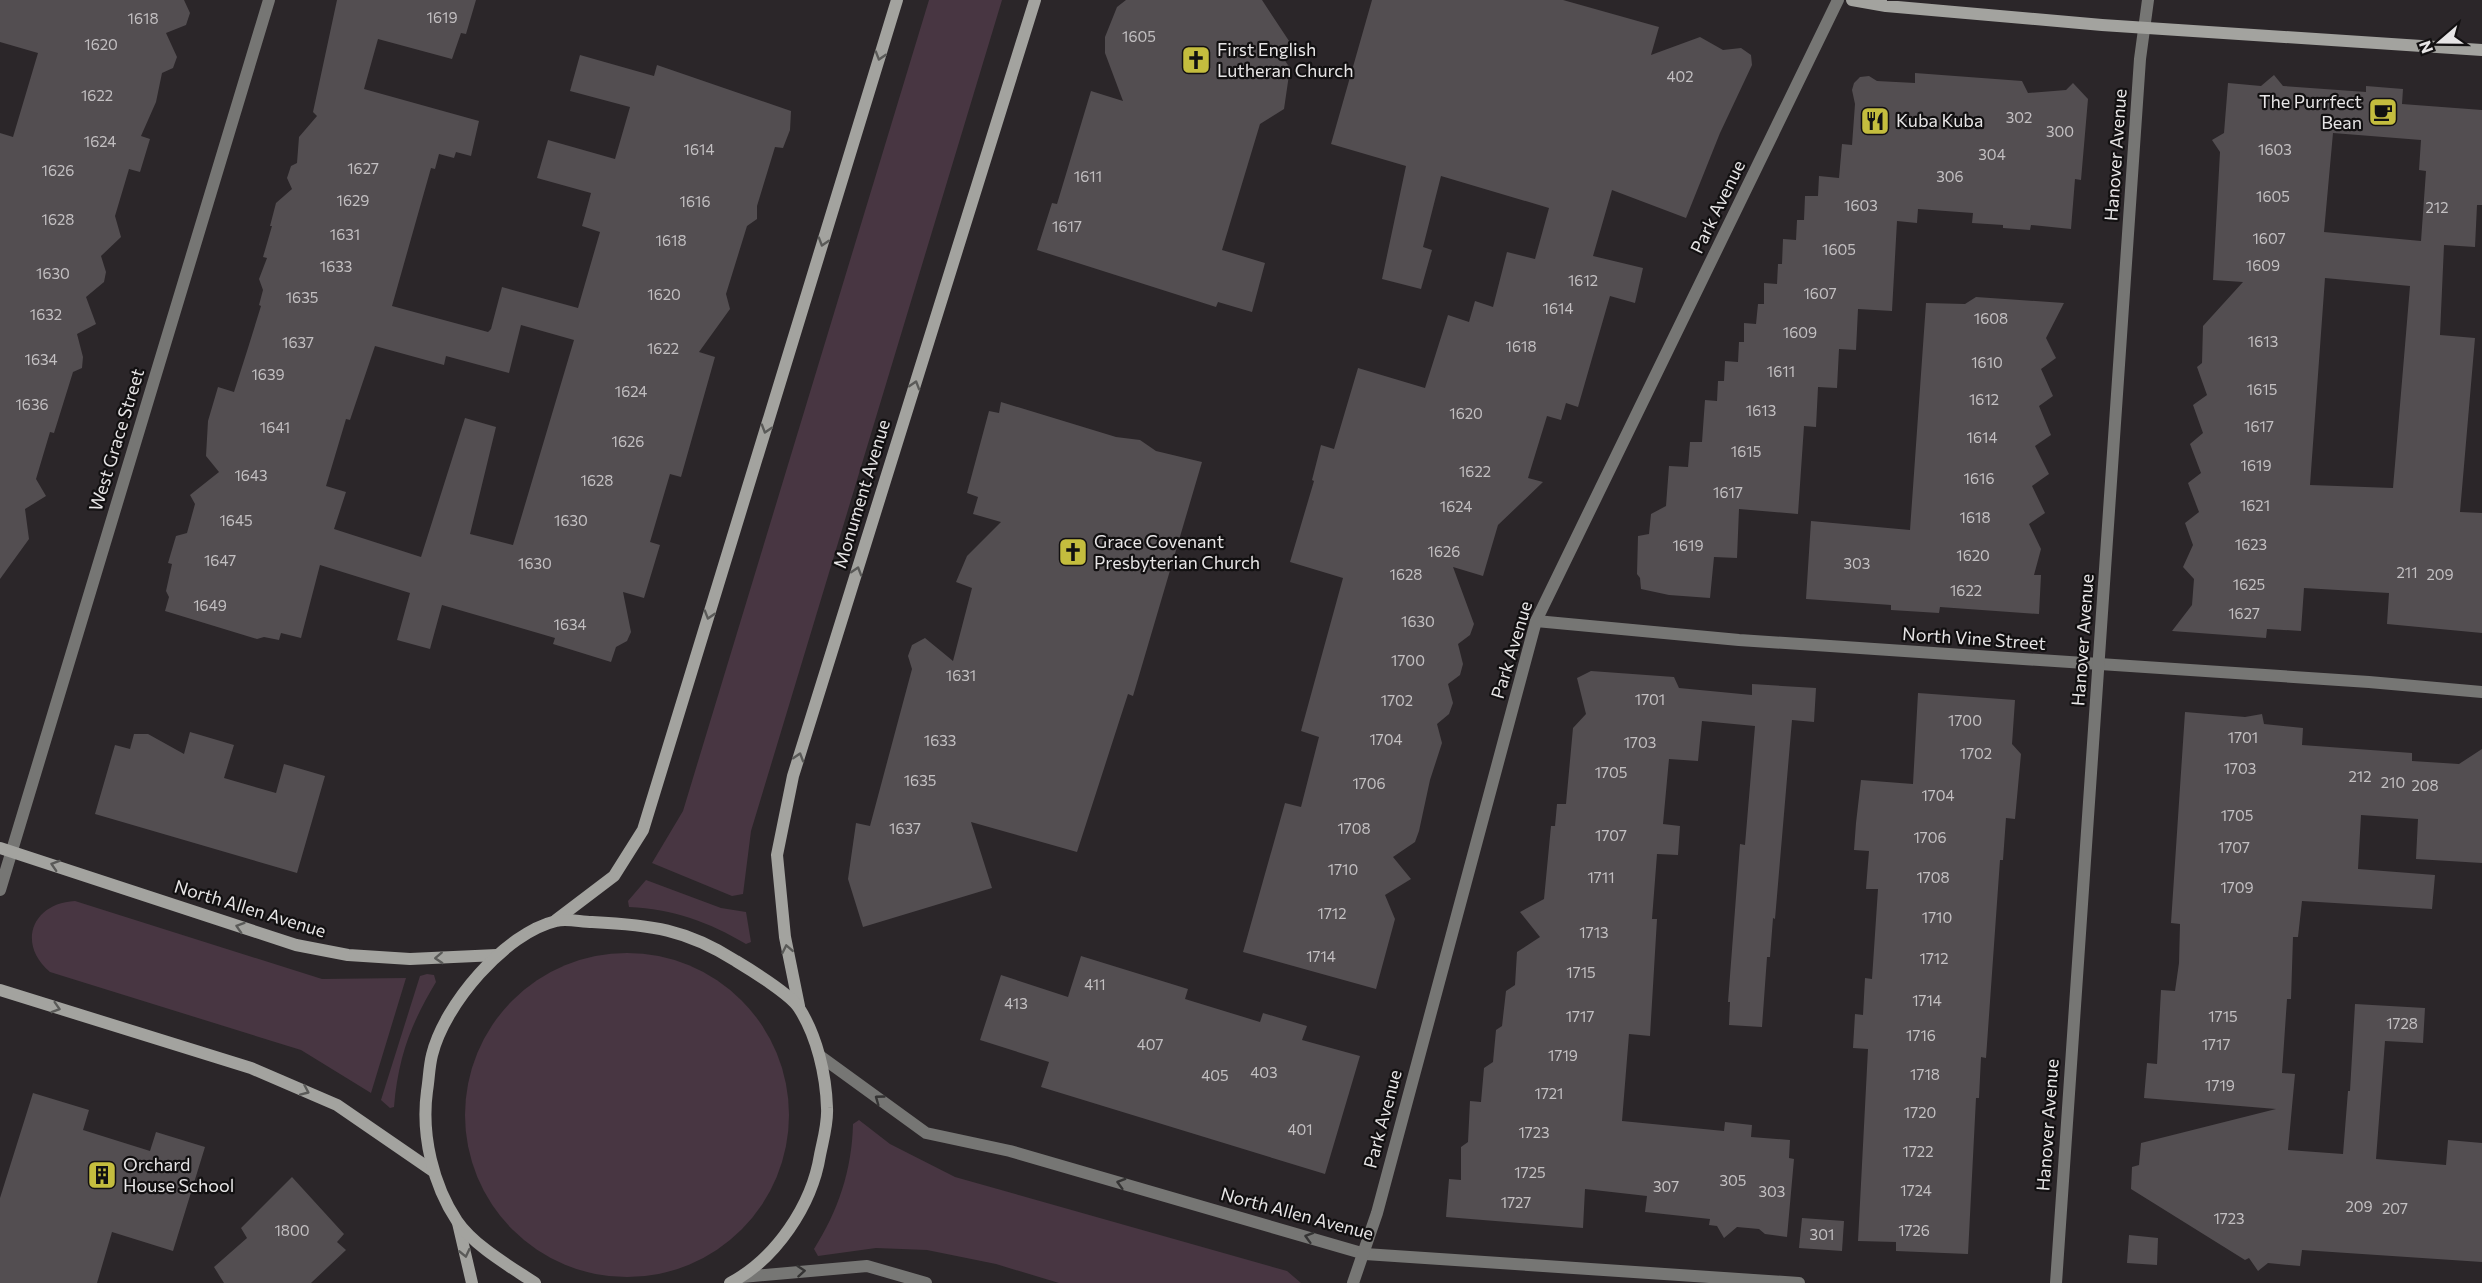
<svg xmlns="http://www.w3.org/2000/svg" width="2482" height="1283" viewBox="0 0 2482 1283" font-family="Commissioner,sans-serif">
  <rect width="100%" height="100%" fill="#2b2629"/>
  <g fill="#483642">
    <polygon points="929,0 1002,0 751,831 743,894 732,896 652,863 683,811"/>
    <path d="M646,880L721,908L746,912L751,942L746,944C709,922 673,909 629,907L628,901Z"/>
    <path d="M75,901L322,979L406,978L371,1093L301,1050L50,972C16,943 33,903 75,901Z"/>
    <circle cx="627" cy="1115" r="162"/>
    <path d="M427,974L434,975L436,982C411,1023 398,1058 394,1107L390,1108L381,1100L420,976Z"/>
    <path d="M859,1120L890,1144L955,1177L1287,1271L1301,1283H1059L996,1264L927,1250L876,1248L818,1256L814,1249C838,1211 852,1170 853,1124Z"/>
  </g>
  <g fill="#534e51" fill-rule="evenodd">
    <polygon points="0,0 184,0 190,13 186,25 166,33 177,57 173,68 162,73 156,102 141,136 150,139 140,172 129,169 115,216 121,237 101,256 106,272 104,282 86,297 96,324 77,334 83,357 82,368 73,372 54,433 50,432 36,479 46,496 25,509 29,539 0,579 0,133 13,137 38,53 0,42"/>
    <path d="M337,0H476L466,34L461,33L452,59L378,39L364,89L479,121L471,156L456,152L454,158L439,154L435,169L431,168L392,306L488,332L491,329L502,287L578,308L600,232L582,226L591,193L537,178L548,140L615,159L630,107L570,91L580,55L654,76L657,65L791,111L790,130L783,148L775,147L757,206V219L747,226L726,294L730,309L699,352L715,357L681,477L670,474L650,542L660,545L644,598L623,592L631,632L627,641L616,647L611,662L553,644L555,638L442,605L430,649L397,640L410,593L320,565L301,638L281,633L279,640L264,637L257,639L165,611L169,597L166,591L172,564L168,563L176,536L187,533L195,504L190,495L219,472L206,456L208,421L218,387L234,392L248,348L261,306L259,305L263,290L259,279L267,258L263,257L272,226H270L276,203L292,189L287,178L291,166L297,163L299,137L317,116L313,112ZM521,325L574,340L513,545L470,534L496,427L465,418L421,557L334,529L346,492L326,486L346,419L350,420L375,346L444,365L446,356L509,373Z"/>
    <polygon points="1126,0 1262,0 1291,44 1279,52 1290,68 1284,109 1260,124 1222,250 1265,263 1252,312 1218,302 1216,307 1037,250 1052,203 1057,204 1091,91 1123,101 1105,53 1105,37 1117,7"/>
    <polygon points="1372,0 1563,0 1659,27 1651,55 1700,37 1723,50 1741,48 1751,55 1752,65 1720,133 1686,218 1612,190 1593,256 1643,268 1635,303 1610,296 1578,407 1566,403 1561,420 1547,416 1528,478 1543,482 1498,525 1483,576 1453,567 1474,624 1470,635 1458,644 1463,664 1460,675 1448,684 1453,703 1449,714 1437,724 1442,743 1430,780 1419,831 1415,842 1393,857 1411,879 1385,895 1395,919 1376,989 1243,952 1285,803 1301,807 1319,737 1301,731 1343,578 1290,562 1314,481 1312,480 1321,445 1334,449 1358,368 1425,388 1448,315 1469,322 1475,301 1493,307 1507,252 1535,259 1549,208 1441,176 1423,247 1432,250 1421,289 1382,279 1406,166 1331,144"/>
    <polygon points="1915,73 2022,81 2028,93 2066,90 2073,83 2088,99 2081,180 2075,179 2071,229 2031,225 2030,230 2003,228 2003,225 1972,223 1973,213 1918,209 1917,223 1897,221 1892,311 1858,309 1856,350 1839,349 1837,388 1818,387 1816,427 1804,426 1798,514 1739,509 1737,558 1714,557 1710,598 1669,595 1641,589 1640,578 1637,574 1638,536 1649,534 1651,514 1666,506 1669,466 1688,467 1690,442 1702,442 1705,400 1717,401 1718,381 1724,381 1725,361 1738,362 1739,342 1744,342 1744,323 1756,324 1758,304 1764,304 1764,283 1777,284 1778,264 1782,264 1783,239 1796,240 1797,220 1804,220 1805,196 1818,196 1819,176 1839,178 1842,144 1852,145 1855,104 1852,90 1854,83 1860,77 1869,76 1877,81 1915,83"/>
    <path d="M2274,75L2283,86L2366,92V86L2403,89L2402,104L2482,110V205H2477L2475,247L2444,245L2440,335L2475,338L2460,512L2482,513V633L2387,624L2389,593L2304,588L2301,631L2267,629L2266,638L2172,631L2192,605L2194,579L2183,567L2193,545L2185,523L2199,512L2188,483L2201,473L2190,444L2203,433L2193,405L2207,395L2197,367L2202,363L2203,326L2243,282L2213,280L2220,152L2212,140L2224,133L2228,83L2261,86ZM2333,133L2421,140L2419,170L2426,171L2421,241L2324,232ZM2325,278L2410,286L2393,488L2310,485Z"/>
    <polygon points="1976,297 2064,303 2046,338 2056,358 2041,369 2053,396 2039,406 2051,435 2035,446 2049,474 2032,486 2045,513 2029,524 2041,549 2034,575 2041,575 2039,614 1940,607 1939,613 1891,610 1891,605 1806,599 1811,521 1910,530 1926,303 1965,304"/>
    <polygon points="1001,402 1116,437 1140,440 1156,451 1202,462 1133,696 1128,694 1077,852 971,822 992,888 863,927 848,879 856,823 870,826 912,669 908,656 912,645 925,638 953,661 972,588 956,582 967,556 1001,522 973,514 978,497 967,493 989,411 999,413"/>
    <polygon points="1591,671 1674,677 1679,688 1752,695 1752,684 1816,688 1814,722 1792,720 1775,919 1773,918 1770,957 1767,957 1762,1027 1729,1025 1730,1002 1728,1002 1740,844 1745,845 1755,726 1702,721 1698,761 1669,759 1663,824 1680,826 1678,855 1657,854 1652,919 1657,919 1650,1036 1629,1034 1622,1121 1724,1131 1725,1122 1752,1125 1751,1137 1790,1140 1789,1158 1794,1159 1787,1237 1765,1234 1759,1229 1737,1227 1724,1238 1717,1226 1709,1225 1710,1219 1645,1212 1647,1196 1585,1189 1583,1228 1446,1217 1449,1179 1461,1180 1461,1147 1468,1142 1470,1101 1481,1102 1484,1068 1493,1062 1496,1030 1502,1026 1506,991 1515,985 1517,952 1540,937 1520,912 1544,899 1551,826 1555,826 1557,804 1566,804 1573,728 1586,714 1577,678"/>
    <polygon points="1918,693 2015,700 2012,744 2021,754 2015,819 2006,818 2003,860 2000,860 1986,1058 1981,1057 1979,1098 1976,1098 1968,1254 1896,1251 1896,1242 1858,1241 1868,1049 1853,1048 1855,1014 1863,1015 1865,978 1872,979 1878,889 1866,889 1869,851 1854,850 1856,823 1861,780 1913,784"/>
    <polygon points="2185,712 2245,717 2262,714 2264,724 2303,728 2302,745 2412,753 2412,761 2459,764 2482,749 2482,863 2416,859 2418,819 2361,815 2358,869 2435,875 2432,909 2302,901 2298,937 2293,937 2291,999 2287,999 2282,1073 2295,1074 2288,1150 2343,1154 2348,1091 2350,1091 2355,1004 2425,1008 2423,1043 2385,1041 2376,1159 2446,1165 2448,1140 2482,1143 2482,1262 2302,1250 2300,1266 2268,1263 2258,1271 2249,1258 2245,1260 2131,1189 2132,1167 2139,1165 2141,1143 2276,1109 2144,1098 2147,1063 2157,1064 2161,990 2175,991 2179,963 2180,924 2171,923"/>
    <polygon points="190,732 234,745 224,778 276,793 284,764 325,776 297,873 95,814 115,745 130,749 134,734 148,734 184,754"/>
    <polygon points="1081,956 1188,989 1185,999 1260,1022 1263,1013 1307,1026 1302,1040 1360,1056 1325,1174 1041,1087 1049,1062 980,1040 1001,975 1068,997"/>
    <polygon points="33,1093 89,1110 83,1130 150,1151 156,1132 205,1147 173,1251 112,1232 97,1283 0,1283 0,1198"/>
    <polygon points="292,1177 344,1234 337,1242 346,1250 311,1283 224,1283 214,1267 247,1238 241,1228"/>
    <polygon points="1802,1218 1844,1221 1842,1251 1799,1248"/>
    <polygon points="2129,1235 2158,1238 2157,1265 2127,1263"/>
  </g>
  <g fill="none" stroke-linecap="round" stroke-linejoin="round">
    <g stroke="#767674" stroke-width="12">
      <polyline points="1536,621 1739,640 2369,682 2482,692"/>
      <polyline points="0,890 269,0"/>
      <polyline points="820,1056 926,1133 1010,1151 1365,1254 1799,1283"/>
      <polyline points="742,1277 867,1266 926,1283"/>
      <polyline points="1353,1283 1377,1213 1536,621 1838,0"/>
      <polyline points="2056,1283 2140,59 2148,0"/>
    </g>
    <g stroke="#a3a39f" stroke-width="12">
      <polyline points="1852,0 1886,6 2102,25 2482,50"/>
      <polyline points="0,848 296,945 348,955 410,959 497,955"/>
      <polyline points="556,920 614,876 643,830 897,0"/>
      <polyline points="0,990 251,1068 337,1105 433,1171"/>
      <polyline points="799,1006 785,937 777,855 793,776 1035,0"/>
      <polyline points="458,1223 472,1283"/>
      <path d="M535,1283C511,1267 474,1246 457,1221C433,1185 421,1135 427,1091C429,1079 429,1067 432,1055C444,1005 505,933 556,921C566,918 581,922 592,922C651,925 686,929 736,961C751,970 791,995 799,1008C817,1036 826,1075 827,1108C828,1123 823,1140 820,1155C812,1205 776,1259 730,1283"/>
    </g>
  </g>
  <defs><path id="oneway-chevron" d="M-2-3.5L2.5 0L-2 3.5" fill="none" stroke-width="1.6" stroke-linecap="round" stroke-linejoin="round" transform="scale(1.5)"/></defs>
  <g stroke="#5a5a58">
    <use href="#oneway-chevron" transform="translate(880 56) rotate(107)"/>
    <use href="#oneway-chevron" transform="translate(823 242) rotate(107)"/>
    <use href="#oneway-chevron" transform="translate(915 385) rotate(-73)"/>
    <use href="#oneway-chevron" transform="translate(766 429) rotate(107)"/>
    <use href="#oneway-chevron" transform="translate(857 571) rotate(-73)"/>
    <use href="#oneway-chevron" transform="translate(709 615) rotate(107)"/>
    <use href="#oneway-chevron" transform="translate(799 757) rotate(-73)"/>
    <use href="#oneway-chevron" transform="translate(55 865) rotate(-162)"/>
    <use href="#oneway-chevron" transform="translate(240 927) rotate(-162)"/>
    <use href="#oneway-chevron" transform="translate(787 949) rotate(-101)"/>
    <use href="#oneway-chevron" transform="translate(439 958) rotate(177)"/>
    <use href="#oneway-chevron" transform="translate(56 1008) rotate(17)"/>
    <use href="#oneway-chevron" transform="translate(305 1091) rotate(24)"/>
    <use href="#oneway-chevron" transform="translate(465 1253) rotate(77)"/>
  </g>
  <g stroke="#353434">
    <use href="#oneway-chevron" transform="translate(879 1099) rotate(-144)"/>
    <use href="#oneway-chevron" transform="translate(1121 1183) rotate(-164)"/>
    <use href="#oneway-chevron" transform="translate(1309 1237) rotate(-164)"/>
    <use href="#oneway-chevron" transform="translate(801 1271) rotate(-5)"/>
  </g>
  <defs>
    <g id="church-square" transform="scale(1.5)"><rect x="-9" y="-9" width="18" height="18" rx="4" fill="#c4bd3e" stroke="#121011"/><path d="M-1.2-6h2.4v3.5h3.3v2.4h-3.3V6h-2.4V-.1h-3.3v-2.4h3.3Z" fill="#111"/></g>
    <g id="cafe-square" transform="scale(1.5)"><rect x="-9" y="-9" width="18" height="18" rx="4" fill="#c4bd3e" stroke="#121011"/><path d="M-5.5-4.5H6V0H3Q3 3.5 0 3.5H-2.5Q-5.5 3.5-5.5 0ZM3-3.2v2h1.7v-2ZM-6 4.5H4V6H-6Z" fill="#111"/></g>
    <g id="restaurant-square" transform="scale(1.5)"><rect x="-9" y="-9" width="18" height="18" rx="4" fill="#c4bd3e" stroke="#121011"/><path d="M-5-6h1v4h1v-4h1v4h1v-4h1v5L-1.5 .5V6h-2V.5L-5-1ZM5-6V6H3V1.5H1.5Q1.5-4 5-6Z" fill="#111"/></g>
    <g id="building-square" transform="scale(1.5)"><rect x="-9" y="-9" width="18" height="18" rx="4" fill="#c4bd3e" stroke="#121011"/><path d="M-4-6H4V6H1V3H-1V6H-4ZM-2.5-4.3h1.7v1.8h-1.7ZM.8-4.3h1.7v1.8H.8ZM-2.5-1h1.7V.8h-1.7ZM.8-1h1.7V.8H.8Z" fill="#111"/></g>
  </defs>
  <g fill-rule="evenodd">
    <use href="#church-square" x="1196" y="60"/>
    <use href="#cafe-square" x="2383" y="112"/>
    <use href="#restaurant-square" x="1875" y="121"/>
    <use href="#church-square" x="1073" y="552"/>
    <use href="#building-square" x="102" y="1175"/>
  </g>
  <g text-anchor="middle" stroke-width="4.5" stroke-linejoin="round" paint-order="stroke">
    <g font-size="15" fill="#c2bfc1">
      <text x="442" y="23">1619</text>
      <text x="143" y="24">1618</text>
      <text x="1139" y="42">1605</text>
      <text x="101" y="50">1620</text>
      <text x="1680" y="82">402</text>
      <text x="97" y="101">1622</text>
      <text x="2019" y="123">302</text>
      <text x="2060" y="137">300</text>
      <text x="100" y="147">1624</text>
      <text x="699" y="155">1614</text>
      <text x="2275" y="155">1603</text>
      <text x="1992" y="160">304</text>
      <text x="363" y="174">1627</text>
      <text x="58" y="176">1626</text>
      <text x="1088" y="182">1611</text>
      <text x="1950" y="182">306</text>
      <text x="2273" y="202">1605</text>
      <text x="353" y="206">1629</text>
      <text x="695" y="207">1616</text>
      <text x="1861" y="211">1603</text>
      <text x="2437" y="213">212</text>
      <text x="58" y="225">1628</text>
      <text x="1067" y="232">1617</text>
      <text x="345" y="240">1631</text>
      <text x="2269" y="244">1607</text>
      <text x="671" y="246">1618</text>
      <text x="1839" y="255">1605</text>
      <text x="2263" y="271">1609</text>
      <text x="336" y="272">1633</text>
      <text x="53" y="279">1630</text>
      <text x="1583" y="286">1612</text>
      <text x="1820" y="299">1607</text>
      <text x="664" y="300">1620</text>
      <text x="302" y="303">1635</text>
      <text x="1558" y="314">1614</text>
      <text x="46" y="320">1632</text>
      <text x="1991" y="324">1608</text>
      <text x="1800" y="338">1609</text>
      <text x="2263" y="347">1613</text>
      <text x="298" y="348">1637</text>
      <text x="1521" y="352">1618</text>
      <text x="663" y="354">1622</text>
      <text x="41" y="365">1634</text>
      <text x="1987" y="368">1610</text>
      <text x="1781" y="377">1611</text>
      <text x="268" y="380">1639</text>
      <text x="2262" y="395">1615</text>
      <text x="631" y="397">1624</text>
      <text x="1984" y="405">1612</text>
      <text x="32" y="410">1636</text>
      <text x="1761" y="416">1613</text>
      <text x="1466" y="419">1620</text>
      <text x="2259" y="432">1617</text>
      <text x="275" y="433">1641</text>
      <text x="1982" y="443">1614</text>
      <text x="628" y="447">1626</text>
      <text x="1746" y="457">1615</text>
      <text x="2256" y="471">1619</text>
      <text x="1475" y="477">1622</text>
      <text x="251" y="481">1643</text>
      <text x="1979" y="484">1616</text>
      <text x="597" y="486">1628</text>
      <text x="1728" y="498">1617</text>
      <text x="2255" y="511">1621</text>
      <text x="1456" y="512">1624</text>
      <text x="1975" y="523">1618</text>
      <text x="236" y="526">1645</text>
      <text x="571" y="526">1630</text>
      <text x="2251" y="550">1623</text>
      <text x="1688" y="551">1619</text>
      <text x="1444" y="557">1626</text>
      <text x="1973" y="561">1620</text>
      <text x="220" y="566">1647</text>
      <text x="535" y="569">1630</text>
      <text x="1857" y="569">303</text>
      <text x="2407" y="578">211</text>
      <text x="1406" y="580">1628</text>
      <text x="2440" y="580">209</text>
      <text x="2249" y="590">1625</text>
      <text x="1966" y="596">1622</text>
      <text x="210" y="611">1649</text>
      <text x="2244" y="619">1627</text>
      <text x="1418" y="627">1630</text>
      <text x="570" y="630">1634</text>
      <text x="1408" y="666">1700</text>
      <text x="961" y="681">1631</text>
      <text x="1650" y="705">1701</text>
      <text x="1397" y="706">1702</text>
      <text x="1965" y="726">1700</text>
      <text x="2243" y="743">1701</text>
      <text x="1386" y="745">1704</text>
      <text x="940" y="746">1633</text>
      <text x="1640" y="748">1703</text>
      <text x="1976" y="759">1702</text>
      <text x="2240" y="774">1703</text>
      <text x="1611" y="778">1705</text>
      <text x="2360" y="782">212</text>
      <text x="920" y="786">1635</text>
      <text x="2393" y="788">210</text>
      <text x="1369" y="789">1706</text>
      <text x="2425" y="791">208</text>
      <text x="1938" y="801">1704</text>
      <text x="2237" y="821">1705</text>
      <text x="905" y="834">1637</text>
      <text x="1354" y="834">1708</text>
      <text x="1611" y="841">1707</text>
      <text x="1930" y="843">1706</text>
      <text x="2234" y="853">1707</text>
      <text x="1343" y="875">1710</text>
      <text x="1601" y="883">1711</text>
      <text x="1933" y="883">1708</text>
      <text x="2237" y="893">1709</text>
      <text x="1332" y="919">1712</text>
      <text x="1937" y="923">1710</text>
      <text x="1594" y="938">1713</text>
      <text x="1321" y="962">1714</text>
      <text x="1934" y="964">1712</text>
      <text x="1581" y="978">1715</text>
      <text x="1095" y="990">411</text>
      <text x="1927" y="1006">1714</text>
      <text x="1016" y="1009">413</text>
      <text x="1580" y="1022">1717</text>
      <text x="2223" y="1022">1715</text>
      <text x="2402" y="1029">1728</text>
      <text x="1921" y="1041">1716</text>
      <text x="1150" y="1050">407</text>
      <text x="2216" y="1050">1717</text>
      <text x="1563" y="1061">1719</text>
      <text x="1264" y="1078">403</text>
      <text x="1925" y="1080">1718</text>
      <text x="1215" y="1081">405</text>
      <text x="2220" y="1091">1719</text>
      <text x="1549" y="1099">1721</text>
      <text x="1920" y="1118">1720</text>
      <text x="1300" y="1135">401</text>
      <text x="1534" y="1138">1723</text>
      <text x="1918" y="1157">1722</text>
      <text x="1530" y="1178">1725</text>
      <text x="1733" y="1186">305</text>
      <text x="1666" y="1192">307</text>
      <text x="1916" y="1196">1724</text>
      <text x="1772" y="1197">303</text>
      <text x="1516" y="1208">1727</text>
      <text x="2359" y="1212">209</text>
      <text x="2395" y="1214">207</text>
      <text x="2229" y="1224">1723</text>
      <text x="292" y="1236">1800</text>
      <text x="1914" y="1236">1726</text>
      <text x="1822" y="1240">301</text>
    </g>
    <g font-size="18" fill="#e7e5e6" stroke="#121011" text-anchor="start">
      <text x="1217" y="56">First English<tspan x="1217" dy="21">Lutheran Church</tspan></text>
      <text x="2362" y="108" text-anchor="end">The Purrfect<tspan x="2362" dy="21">Bean</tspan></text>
      <text x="1896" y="127">Kuba Kuba</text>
      <text x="1094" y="548">Grace Covenant<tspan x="1094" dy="21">Presbyterian Church</tspan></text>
      <text x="123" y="1171">Orchard<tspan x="123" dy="21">House School</tspan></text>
    </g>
    <g font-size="18" fill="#e7e5e6" stroke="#121011">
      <text transform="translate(2116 155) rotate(-86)" y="6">Hanover Avenue</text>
      <text transform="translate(1718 207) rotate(-64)" y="6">Park Avenue</text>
      <text transform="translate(117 440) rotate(-73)" y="6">West Grace Street</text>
      <text transform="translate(862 494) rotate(-73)" y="6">Monument Avenue</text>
      <text transform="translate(1974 639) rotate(4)" y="6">North Vine Street</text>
      <text transform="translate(2083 640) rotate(-86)" y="6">Hanover Avenue</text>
      <text transform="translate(1512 650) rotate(-73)" y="6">Park Avenue</text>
      <text transform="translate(250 909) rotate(17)" y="6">North Allen Avenue</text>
      <text transform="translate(1383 1119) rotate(-75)" y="6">Park Avenue</text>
      <text transform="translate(2048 1125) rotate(-86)" y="6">Hanover Avenue</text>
      <text transform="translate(1297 1214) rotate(15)" y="6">North Allen Avenue</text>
    </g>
  </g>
  <g transform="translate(2440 42) rotate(250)" stroke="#121011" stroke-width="4.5" paint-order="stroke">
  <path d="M0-4.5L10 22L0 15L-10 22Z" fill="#e7e5e6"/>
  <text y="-9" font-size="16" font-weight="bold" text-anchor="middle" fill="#e7e5e6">N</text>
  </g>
</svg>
